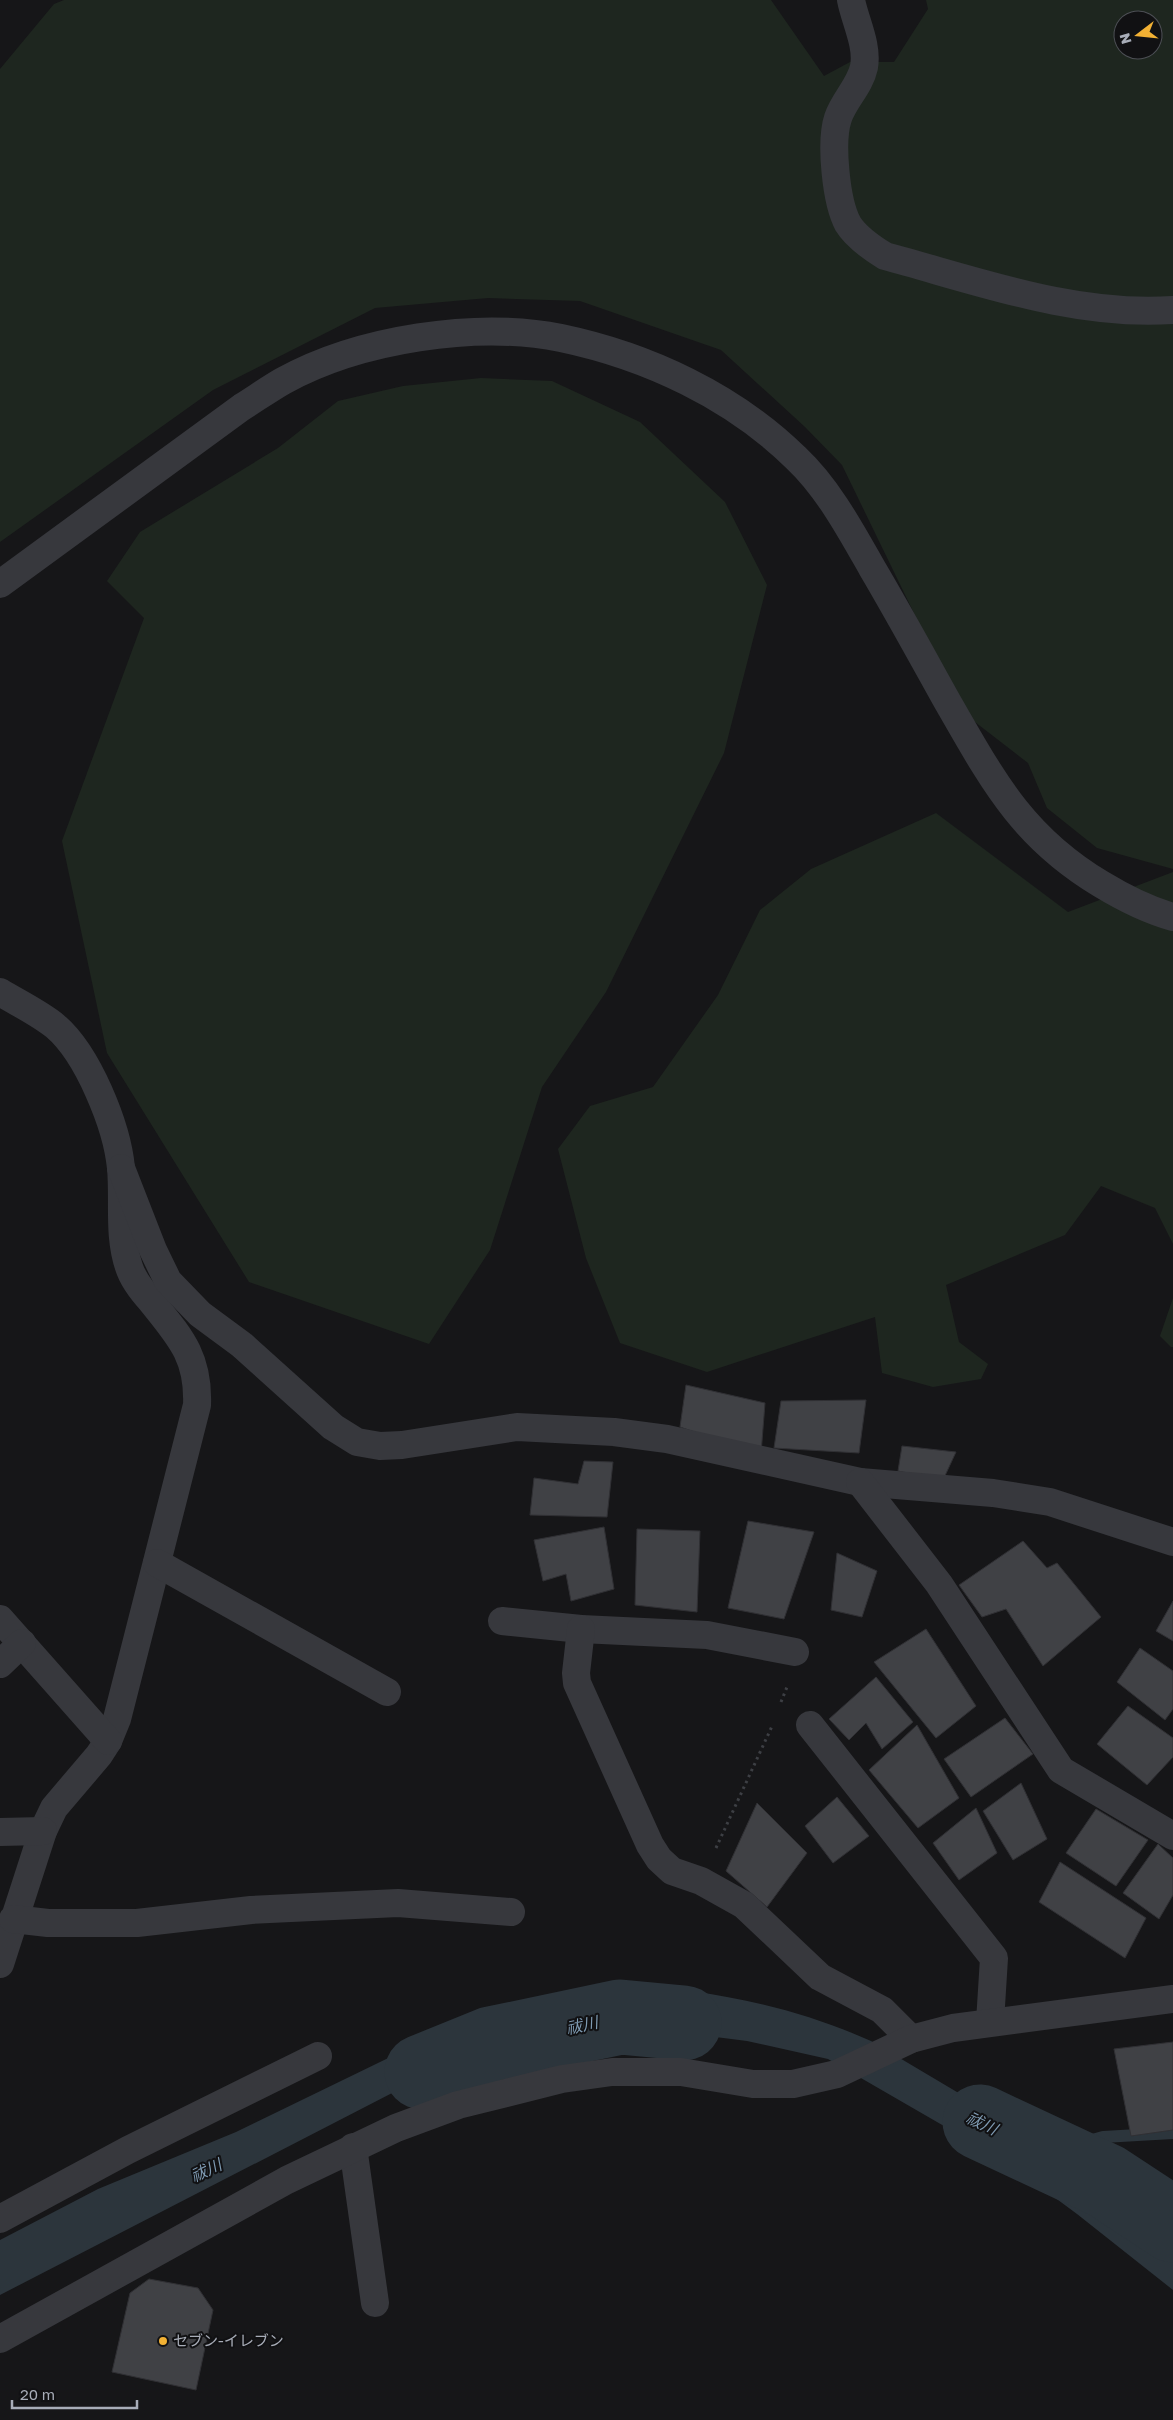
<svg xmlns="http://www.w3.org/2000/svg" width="1173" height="2420" viewBox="0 0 1173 2420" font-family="'Golos Text','Noto Sans JP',sans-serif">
  <rect width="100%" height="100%" fill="#161618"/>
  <g fill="#1e261f" fill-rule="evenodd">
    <path d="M64,0H771L824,76L850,62H894L928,9L926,0H1173V869L1097,848L1047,808L1028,763L962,712L842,465L805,427L721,350L580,301L488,298L375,308L213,390L0,542V69L54,4ZM1123,20H1153V50H1123Z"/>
    <polygon points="481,378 552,381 640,422 725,502 767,585 724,753 606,992 542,1087 490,1250 429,1344 249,1282 107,1053 62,841 144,618 107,581 140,532 278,448 338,401 403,386"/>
    <polygon points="936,813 1068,912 1173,872 1173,1244 1155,1208 1101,1186 1065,1235 946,1285 959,1342 988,1364 981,1379 933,1387 882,1373 875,1317 707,1372 620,1343 586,1258 558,1149 590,1106 653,1087 718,995 760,910 811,869"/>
    <polygon points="1173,1298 1173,1347 1171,1347 1160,1336"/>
  </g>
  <path fill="#2c353c" d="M620,1984C706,1989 793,2006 871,2041L1036,2139L1173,2242V2290L1077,2214L1023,2174L982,2148L828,2059L747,2041L684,2033L593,2028L564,2020L427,2075L0,2295V2240L98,2189L236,2132L485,2011L489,2021L591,1989Z"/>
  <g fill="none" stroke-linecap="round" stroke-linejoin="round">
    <polyline stroke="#2c353c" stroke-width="12" points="1055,2158 1078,2144 1103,2137 1173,2133"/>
    <g stroke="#2c353c" stroke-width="75">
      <polyline points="422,2072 491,2044 620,2017 684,2023"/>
      <polyline points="980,2122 1106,2181 1173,2225"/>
    </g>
  </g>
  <g fill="#404145" stroke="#303034">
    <polygon points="686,1385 765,1403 761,1454 680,1427"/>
    <polygon points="866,1400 859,1453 774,1448 781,1401"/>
    <polygon points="902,1446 956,1452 943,1480 898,1471"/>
    <polygon points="584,1461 613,1462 607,1517 530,1515 534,1478 578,1484"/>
    <polygon points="748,1521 814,1532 784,1619 728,1608"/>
    <polygon points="604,1527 614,1589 571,1601 566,1574 543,1581 534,1540"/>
    <polygon points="637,1529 700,1531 697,1612 635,1605"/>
    <polygon points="1023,1541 1047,1568 1057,1563 1101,1617 1043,1666 1006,1609 982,1617 959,1585"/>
    <polygon points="837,1553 877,1571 862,1617 831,1610"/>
    <polygon points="1173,1601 1173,1641 1156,1631"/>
    <polygon points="926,1629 976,1706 936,1738 874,1662"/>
    <polygon points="1140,1648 1173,1671 1173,1709 1165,1720 1117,1682"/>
    <polygon points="876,1677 913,1722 882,1749 866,1723 849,1740 829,1719"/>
    <polygon points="1128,1706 1173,1738 1173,1757 1147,1785 1097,1744"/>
    <polygon points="1005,1718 1033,1754 971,1797 944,1759"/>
    <polygon points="917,1725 959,1798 918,1828 869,1770"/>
    <polygon points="1021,1783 1047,1839 1013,1860 983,1811"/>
    <polygon points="837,1797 869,1836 833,1863 805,1826"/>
    <polygon points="757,1803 807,1853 767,1907 726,1871"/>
    <polygon points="976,1808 997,1853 959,1880 933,1843"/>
    <polygon points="1096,1809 1148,1840 1116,1886 1066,1853"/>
    <polygon points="1158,1844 1173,1858 1173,1895 1159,1919 1123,1893"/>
    <polygon points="1060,1862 1146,1918 1125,1958 1039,1902"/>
    <polygon points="1173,2042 1173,2130 1131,2136 1114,2049"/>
    <polygon points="149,2279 198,2288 213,2310 196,2390 112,2372 130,2293"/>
  </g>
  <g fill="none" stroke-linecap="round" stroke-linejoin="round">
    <g stroke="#3d3f44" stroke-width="3" stroke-dasharray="2.5 4" stroke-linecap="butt">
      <polyline points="781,1702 787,1687"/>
      <polyline points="716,1848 773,1724"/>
    </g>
    <g stroke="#37383d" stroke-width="28">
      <path d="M851,0C855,21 868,45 864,67C860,86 844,100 838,118C830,142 836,202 848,224C856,237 872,248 885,256C978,281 1075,317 1173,310"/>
      <path d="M0,584L242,407C255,399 269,389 283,381C359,339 476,321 561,338C647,356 733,396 796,458C828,488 851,531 872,568C898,612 922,656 947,701C992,779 1021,836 1101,884C1124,898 1148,910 1173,917"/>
      <path d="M0,992C18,1003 39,1013 55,1026C88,1054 117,1126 121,1168C124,1201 118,1235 129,1267C133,1280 142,1291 151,1301C180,1337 199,1357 197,1405L117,1719L108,1741L99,1755L54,1808L43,1831L0,1964"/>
      <polyline points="121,1168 153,1250 168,1281 200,1314 242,1345 333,1427 357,1442 380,1446 402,1445 517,1427 614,1432 667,1439 860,1482 993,1493 1050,1502 1173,1542"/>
      <polyline points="860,1482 939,1584 1061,1770 1173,1836"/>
      <polyline points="157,1563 387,1692"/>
      <polyline points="0,1619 108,1741"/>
      <polyline points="502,1621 581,1629 707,1635 795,1652"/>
      <polyline points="581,1629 576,1673 577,1683 650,1845 659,1859 672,1871 701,1881 744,1905 820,1977 882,2010 911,2039"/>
      <polyline points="0,1664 22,1643"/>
      <polyline points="810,1725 994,1958 990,2022"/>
      <polyline points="0,1832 43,1831"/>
      <polyline points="13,1919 48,1923 137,1923 251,1910 398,1903 511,1912"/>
      <polyline points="353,2147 375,2303"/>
      <polyline points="0,2219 128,2150 318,2056"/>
      <polyline points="0,2339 287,2180 396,2128 458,2105 562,2079 612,2072 681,2072 753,2084 793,2084 837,2074 911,2039 953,2028 1173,1999"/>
    </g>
  </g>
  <circle fill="#f2b134" stroke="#111113" stroke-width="2" cx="163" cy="2341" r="5"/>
  <g text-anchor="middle" stroke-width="4" stroke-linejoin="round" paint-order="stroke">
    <g font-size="15" fill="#a8adb8" stroke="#111113" text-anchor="start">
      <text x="173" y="2346">セブン-イレブン</text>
    </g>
    <g font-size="16" font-style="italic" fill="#7f9bb3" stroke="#111113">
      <text transform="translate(582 2025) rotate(-12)" y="6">祓川</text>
      <text transform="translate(982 2123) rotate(25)" y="6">祓川</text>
      <text transform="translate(206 2170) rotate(-25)" y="6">祓川</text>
    </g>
  </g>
  <g transform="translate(1138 35) rotate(254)"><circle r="24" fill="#111113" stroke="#4d4f55"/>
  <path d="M0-4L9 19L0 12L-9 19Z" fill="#f2b134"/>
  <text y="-8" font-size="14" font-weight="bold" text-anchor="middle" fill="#a8adb8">N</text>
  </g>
  <path d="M12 2400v8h125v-8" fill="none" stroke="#a8adb8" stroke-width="2.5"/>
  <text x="20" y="2400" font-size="15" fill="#a8adb8" stroke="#111113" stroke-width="4" paint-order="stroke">20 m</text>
</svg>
